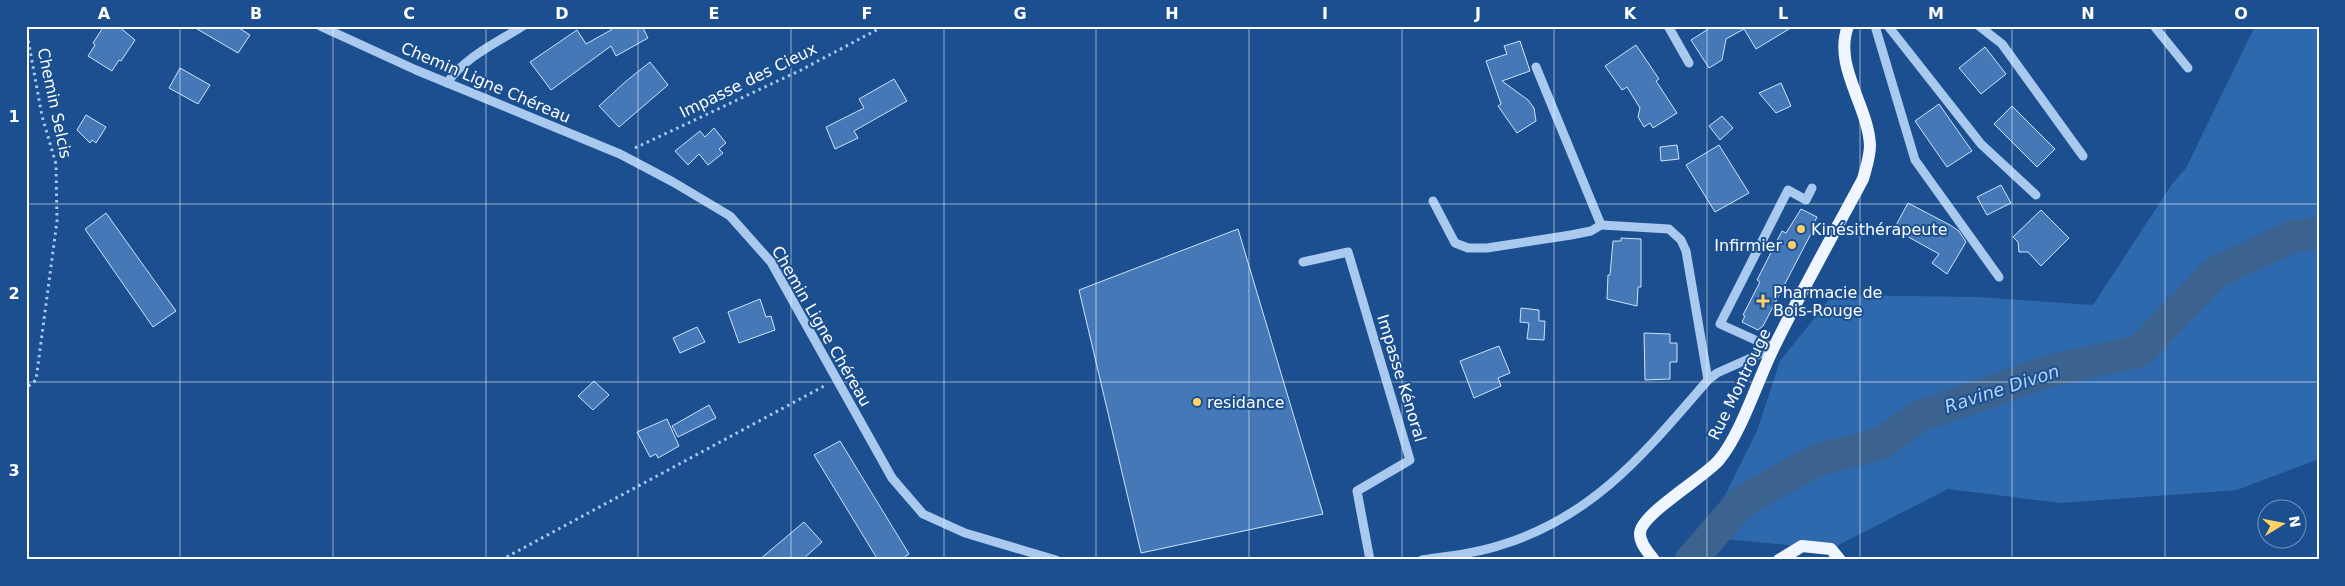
<svg xmlns="http://www.w3.org/2000/svg" width="2345" height="586" viewBox="0 0 2345 586" font-family="'DejaVu Sans',sans-serif">
  <rect width="100%" height="100%" fill="#1b4f8f"/>
  <polygon fill="#2e69ad" points="2255,26 2319,26 2319,459 2237,490 2061,503 1948,489 1831,549 1704,537 1757,431 1780,361 1833,295 1978,297 2093,305 2172,184 2186,168"/>
  <g fill="none" stroke-linecap="round" stroke-linejoin="round">
    <polyline stroke="#3c6290" stroke-width="32" points="1691,560 1742,501 1817,460 1880,444 1920,416 2049,371 2140,351 2215,273 2293,236 2319,233"/>
  </g>
  <g fill="#4478b7" stroke="#cfe3fa">
    <polygon points="104,26 118,26 135,40 121,61 119,60 112,71 88,56 95,45 93,43"/>
    <polygon points="192,26 236,26 250,35 238,53"/>
    <polygon points="618,26 642,26 648,38 616,56 611,46 551,90 530,62 577,30 586,44"/>
    <polygon points="1713,26 1794,26 1756,49 1744,29 1726,39 1722,60 1709,68 1691,40"/>
    <polygon points="1520,41 1530,71 1502,81 1528,100 1534,108 1536,121 1517,133 1498,106 1501,104 1486,61 1507,54 1504,46"/>
    <polygon points="1636,45 1659,79 1656,81 1677,113 1653,128 1650,123 1644,127 1638,117 1640,108 1627,87 1622,90 1605,66"/>
    <polygon points="1985,47 2006,74 1981,94 1959,68"/>
    <polygon points="650,62 668,85 619,127 599,106 625,82"/>
    <polygon points="180,68 210,85 198,104 169,88"/>
    <polygon points="894,79 907,101 854,131 858,138 835,149 826,127 864,108 859,99"/>
    <polygon points="1781,83 1791,106 1776,113 1759,93"/>
    <polygon points="1939,104 1972,151 1947,167 1915,121"/>
    <polygon points="2012,106 2055,149 2037,167 1994,124"/>
    <polygon points="86,115 106,127 96,143 92,140 90,143 77,130"/>
    <polygon points="1722,116 1733,128 1720,140 1709,126"/>
    <polygon points="714,128 726,143 719,149 723,153 708,165 699,154 688,165 675,151 700,131 705,137"/>
    <polygon points="1677,145 1679,159 1661,161 1660,147"/>
    <polygon points="1719,145 1749,193 1715,212 1686,165"/>
    <polygon points="2001,185 2011,203 1987,215 1977,197"/>
    <polygon points="1908,203 1950,225 1959,231 1966,242 1947,274 1932,263 1939,254 1894,229"/>
    <polygon points="1801,209 1817,217 1813,225 1815,226 1763,326 1758,330 1742,322 1745,316 1743,315 1760,282 1757,280 1782,231 1786,233"/>
    <polygon points="2041,210 2069,238 2041,266 2028,252 2019,252 2018,242 2013,237"/>
    <polygon points="106,213 176,311 153,327 85,229"/>
    <polygon points="1238,229 1323,514 1141,553 1079,290"/>
    <polygon points="1621,238 1641,239 1641,287 1638,287 1637,306 1607,299 1608,275 1610,275 1613,241 1621,241"/>
    <polygon points="760,299 766,317 771,316 775,330 739,343 728,312"/>
    <polygon points="1521,308 1539,310 1539,321 1545,321 1544,340 1527,339 1529,323 1520,322"/>
    <polygon points="697,327 705,342 680,353 673,338"/>
    <polygon points="1644,333 1670,334 1670,343 1677,343 1677,362 1670,362 1670,379 1645,380"/>
    <polygon points="1499,346 1510,373 1498,378 1501,386 1474,398 1460,361"/>
    <polygon points="594,381 609,395 593,410 578,396"/>
    <polygon points="709,405 716,418 678,437 672,426"/>
    <polygon points="667,419 679,446 658,458 656,454 650,457 637,432"/>
    <polygon points="840,441 909,554 900,560 878,560 814,455"/>
    <polygon points="804,522 822,542 802,560 759,560"/>
  </g>
  <g fill="none" stroke-linecap="round" stroke-linejoin="round">
    <g stroke="#a9c9ee" stroke-width="3" stroke-dasharray="2.5 4" stroke-linecap="butt">
      <polyline points="26,28 42,116 56,164 57,221 36,380 26,388"/>
      <polyline points="635,148 801,70 884,26"/>
      <polyline points="501,560 826,385"/>
    </g>
    <g stroke="#a9c9ee" stroke-width="9">
      <polyline points="320,26 416,70 620,154 673,182 730,216 771,262 892,478 923,514 965,533 1056,560"/>
      <polyline points="1668,26 1689,63"/>
      <polyline points="1875,26 1915,160 1999,277"/>
      <polyline points="1888,26 1981,144 2036,195"/>
      <polyline points="1979,26 2002,44 2083,156"/>
      <polyline points="2154,26 2188,68"/>
      <polyline points="1536,67 1601,225 1669,229 1681,240 1686,251 1708,380"/>
      <path d="M447,83C465,57 496,43 523,26"/>
      <polyline points="1433,201 1455,243 1468,248 1487,248 1571,235 1591,231 1601,225"/>
      <polyline points="1303,262 1348,252 1410,460 1357,491 1370,560"/>
      <polyline points="1773,348 1720,324 1788,190 1806,200 1812,188"/>
      <path d="M1422,560C1449,556 1478,553 1504,544C1596,515 1647,450 1708,380L1717,373L1773,348"/>
    </g>
    <g stroke="#f0f6ff" stroke-width="12">
      <path d="M1654,560C1648,552 1640,544 1640,534C1639,515 1705,477 1719,460C1741,434 1758,379 1774,347C1802,290 1833,235 1863,179C1866,168 1870,157 1870,145C1868,105 1833,66 1848,26"/>
      <polyline points="1779,560 1802,546 1831,549 1840,560"/>
    </g>
  </g>
  <path fill="none" stroke="#fff" stroke-width="1" stroke-opacity="0.55" d="M180,26V560M333,26V560M486,26V560M638,26V560M791,26V560M944,26V560M1096,26V560M1249,26V560M1402,26V560M1554,26V560M1707,26V560M1860,26V560M2012,26V560M2165,26V560M26,204H2319M26,382H2319"/>
  <g fill="#ffd166" stroke="#1b4f8f" stroke-width="2">
    <circle cx="1801" cy="229" r="5"/>
    <circle cx="1792" cy="245" r="5"/>
    <path d="M1760.5 293.5h5v5h5v5h-5v5h-5v-5h-5v-5h5z"/>
    <circle cx="1197" cy="402" r="5"/>
  </g>
  <g text-anchor="middle" stroke-width="4" stroke-linejoin="round" paint-order="stroke">
    <g font-size="16" fill="#fff" stroke="#1b4f8f">
      <text transform="translate(748 80) rotate(-26)" y="6">Impasse des Cieux</text>
      <text transform="translate(486 82) rotate(23)" y="6">Chemin Ligne Chéreau</text>
      <text transform="translate(55 103) rotate(78)" y="6">Chemin Selcis</text>
      <text transform="translate(822 326) rotate(60)" y="6">Chemin Ligne Chéreau</text>
      <text transform="translate(1402 378) rotate(73)" y="6">Impasse Kénoral</text>
      <text transform="translate(1739 384) rotate(-64)" y="6">Rue Montrouge</text>
    </g>
    <g font-size="16" fill="#fff" stroke="#1b4f8f" text-anchor="start">
      <text x="1811" y="235">Kinésithérapeute</text>
      <text x="1782" y="251" text-anchor="end">Infirmier</text>
      <text x="1773" y="298">Pharmacie de<tspan x="1773" dy="18">Bois-Rouge</tspan></text>
      <text x="1207" y="408">residance</text>
    </g>
    <g font-size="18" font-style="italic" fill="#b5d3f5" stroke="#1b4f8f">
      <text transform="translate(2002 389) rotate(-18)" y="6">Ravine Divon</text>
    </g>
  </g>
  <rect width="2345" height="586" fill="none" stroke="#1b4f8f" stroke-width="55"/>
  <g transform="translate(2282 524) rotate(80)"><circle r="24" fill="#1b4f8f" stroke="#7695bc"/>
  <path d="M0-4L9 19L0 12L-9 19Z" fill="#ffd166"/>
  <text y="-8" font-size="14" font-weight="bold" text-anchor="middle" fill="#ffffff">N</text>
  </g>
  <rect x="28" y="28" width="2290" height="530" fill="none" stroke="#fff" stroke-width="2"/>
  <g font-size="16" text-anchor="middle" font-weight="bold" fill="#fff">
    <text x="104" y="19">A</text>
    <text x="256" y="19">B</text>
    <text x="409" y="19">C</text>
    <text x="562" y="19">D</text>
    <text x="714" y="19">E</text>
    <text x="867" y="19">F</text>
    <text x="1020" y="19">G</text>
    <text x="1172" y="19">H</text>
    <text x="1325" y="19">I</text>
    <text x="1478" y="19">J</text>
    <text x="1630" y="19">K</text>
    <text x="1783" y="19">L</text>
    <text x="1936" y="19">M</text>
    <text x="2088" y="19">N</text>
    <text x="2241" y="19">O</text>
    <text x="14" y="122">1</text>
    <text x="14" y="299">2</text>
    <text x="14" y="476">3</text>
  </g>
</svg>
